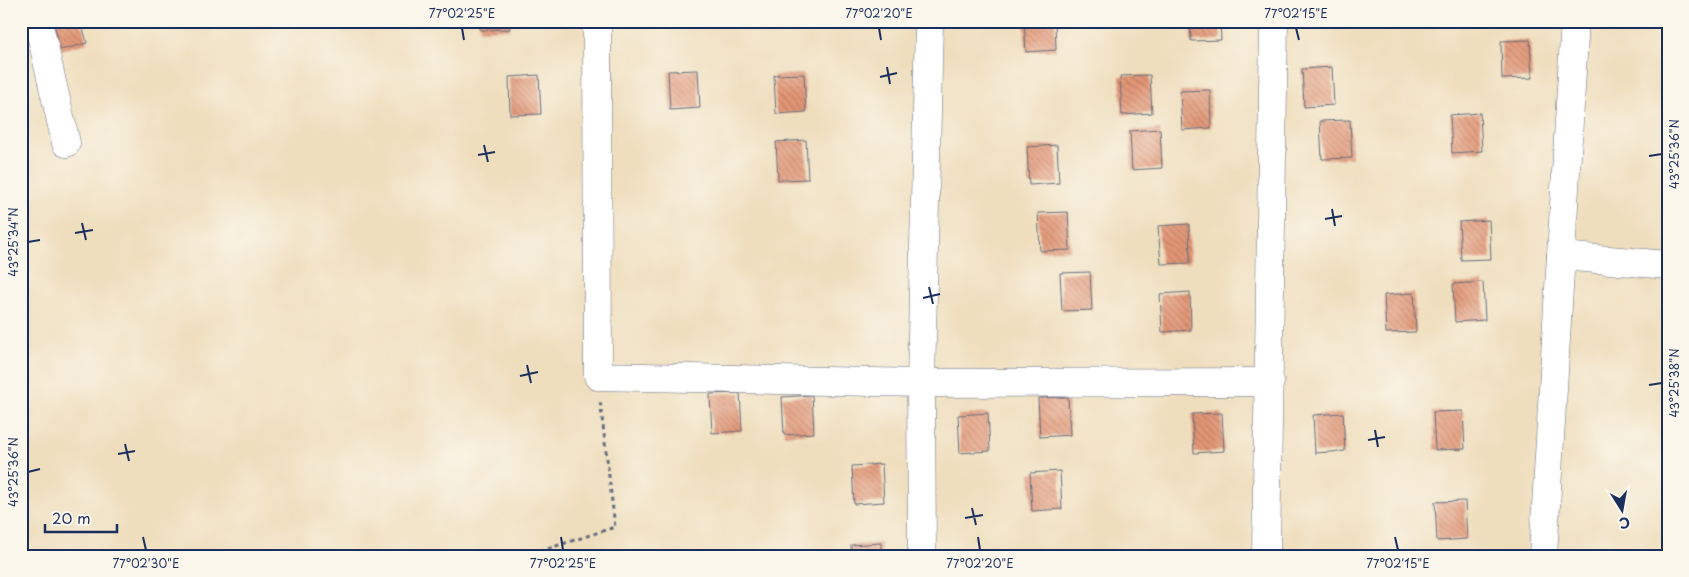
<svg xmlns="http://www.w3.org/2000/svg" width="1689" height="577" viewBox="0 0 1689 577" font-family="'Playpen Sans',sans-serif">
  <defs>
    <pattern id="building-back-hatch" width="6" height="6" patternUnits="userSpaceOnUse" patternTransform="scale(1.25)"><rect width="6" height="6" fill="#e39675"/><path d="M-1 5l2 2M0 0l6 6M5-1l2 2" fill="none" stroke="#b77b63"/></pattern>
  </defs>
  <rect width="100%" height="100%" fill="#fbf7ec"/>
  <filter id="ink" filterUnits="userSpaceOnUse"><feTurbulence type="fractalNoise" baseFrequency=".02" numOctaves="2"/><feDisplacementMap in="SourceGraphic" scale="10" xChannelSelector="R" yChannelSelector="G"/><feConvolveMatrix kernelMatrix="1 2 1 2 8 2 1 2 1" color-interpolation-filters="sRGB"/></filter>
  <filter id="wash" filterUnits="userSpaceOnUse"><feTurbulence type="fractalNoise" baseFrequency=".0096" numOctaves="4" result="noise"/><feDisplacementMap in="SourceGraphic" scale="20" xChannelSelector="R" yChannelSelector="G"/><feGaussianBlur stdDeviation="1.12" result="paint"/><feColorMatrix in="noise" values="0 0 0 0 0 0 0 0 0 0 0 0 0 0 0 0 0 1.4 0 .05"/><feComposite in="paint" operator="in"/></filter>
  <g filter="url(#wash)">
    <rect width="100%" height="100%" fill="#efdebd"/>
    <g id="blocks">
      <g fill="url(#building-back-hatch)">
        <polygon points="53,21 81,21 87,43 61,50"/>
        <polygon points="479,21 509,21 510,29 480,30"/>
        <polygon points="1024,21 1055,21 1056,50 1026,52"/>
        <polygon points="1190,21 1220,21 1221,40 1191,41"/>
        <polygon points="1530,40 1532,78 1502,79 1501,41"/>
        <polygon points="1332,67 1334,105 1304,107 1302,69"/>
        <polygon points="698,70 700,108 670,110 668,71"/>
        <polygon points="804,74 806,112 776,114 774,75"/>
        <polygon points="539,75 541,114 510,115 509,77"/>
        <polygon points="1150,75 1152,113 1122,115 1120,76"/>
        <polygon points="1210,90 1211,128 1182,130 1180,91"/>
        <polygon points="1480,113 1482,151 1452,153 1450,115"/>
        <polygon points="1350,120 1352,158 1322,159 1320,121"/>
        <polygon points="1160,129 1162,168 1132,170 1130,131"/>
        <polygon points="806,140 808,179 778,180 776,142"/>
        <polygon points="1057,145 1059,183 1029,185 1027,147"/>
        <polygon points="1068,212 1070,250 1040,251 1038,213"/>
        <polygon points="1489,220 1491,259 1461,260 1459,222"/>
        <polygon points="1189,224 1190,263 1161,264 1158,226"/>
        <polygon points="1090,272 1092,310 1062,311 1060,273"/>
        <polygon points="1483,282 1485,320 1455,322 1453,284"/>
        <polygon points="1190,292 1191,330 1162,332 1160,294"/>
        <polygon points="1414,293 1416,332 1386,333 1384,295"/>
        <polygon points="740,393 742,431 712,433 710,394"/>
        <polygon points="812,395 814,433 784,435 782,397"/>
        <polygon points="1068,397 1070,435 1040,437 1038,398"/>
        <polygon points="1463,411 1465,449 1435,450 1433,412"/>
        <polygon points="988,413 990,451 960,453 958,415"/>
        <polygon points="1222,413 1224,451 1194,453 1192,414"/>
        <polygon points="1343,413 1345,451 1315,453 1313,415"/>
        <polygon points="882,464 884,502 854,504 852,466"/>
        <polygon points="1060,471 1062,509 1032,511 1030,473"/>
        <polygon points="1465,501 1467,539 1437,541 1435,502"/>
        <polygon points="881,543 881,556 851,556 851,545"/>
      </g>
    </g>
  </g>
  <g filter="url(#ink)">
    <use href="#blocks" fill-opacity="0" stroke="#656c7f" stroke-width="1"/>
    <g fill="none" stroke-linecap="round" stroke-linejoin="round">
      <g stroke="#656c7f" stroke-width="29">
        <g id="minor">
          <polyline points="38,21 66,143"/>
          <polyline points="597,21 598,376 921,383 1270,382"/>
          <polyline points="1561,256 1668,265"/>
          <polyline points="922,556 921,383 929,21"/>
          <polyline points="1266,556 1274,21"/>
          <polyline points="1543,556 1575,21"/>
        </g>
      </g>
      <polyline stroke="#656c7f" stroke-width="3" stroke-dasharray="4 4" stroke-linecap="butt" points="525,556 615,527 600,400"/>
      <use href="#minor" stroke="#fff" stroke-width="28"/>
    </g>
  </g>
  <path fill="none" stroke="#1b2f5e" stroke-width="2" d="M462,28L464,40M879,28L881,40M1296,28L1299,40M887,67L890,84M880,77L897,73M484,145L488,162M478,155L495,152M1649,156L1662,154M1332,209L1335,226M1325,219L1342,216M82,223L86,240M75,233L93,230M28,242L40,240M929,287L933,304M923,298L940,294M527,365L531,383M520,376L538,372M1649,385L1662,383M1375,430L1378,447M1368,440L1385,437M125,444L129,461M118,454L135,451M28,472L40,469M972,508L976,525M965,518L983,515M143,537L146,550M561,537L563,550M978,537L980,550M1395,537L1398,550"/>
  <rect width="1689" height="577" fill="none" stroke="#fbf7ec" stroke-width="55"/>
  <g transform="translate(1622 510) rotate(169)" stroke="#fbf7ec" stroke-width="4" paint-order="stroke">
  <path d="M0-4L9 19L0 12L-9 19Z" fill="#1b2f5e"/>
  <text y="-8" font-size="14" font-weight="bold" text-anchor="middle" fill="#1b2f5e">С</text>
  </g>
  <path d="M45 524v8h72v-8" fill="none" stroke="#1b2f5e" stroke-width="2.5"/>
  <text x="52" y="524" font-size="15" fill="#1b2f5e" stroke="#fbf7ec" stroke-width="4" paint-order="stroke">20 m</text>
  <rect x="28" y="28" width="1634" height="522" fill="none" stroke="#1b2f5e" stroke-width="2"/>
  <g font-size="12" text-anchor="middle" fill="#1b2f5e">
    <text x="462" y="18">77°02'25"E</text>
    <text x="879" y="18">77°02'20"E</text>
    <text x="1296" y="18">77°02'15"E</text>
    <text transform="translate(1675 154) rotate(-90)" y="4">43°25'36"N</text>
    <text transform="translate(14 242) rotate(-90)" y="4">43°25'34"N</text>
    <text transform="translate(1675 383) rotate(-90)" y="4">43°25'38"N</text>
    <text transform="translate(14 472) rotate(-90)" y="4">43°25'36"N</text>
    <text x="146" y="568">77°02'30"E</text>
    <text x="563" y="568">77°02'25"E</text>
    <text x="980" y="568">77°02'20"E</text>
    <text x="1398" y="568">77°02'15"E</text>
  </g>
</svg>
